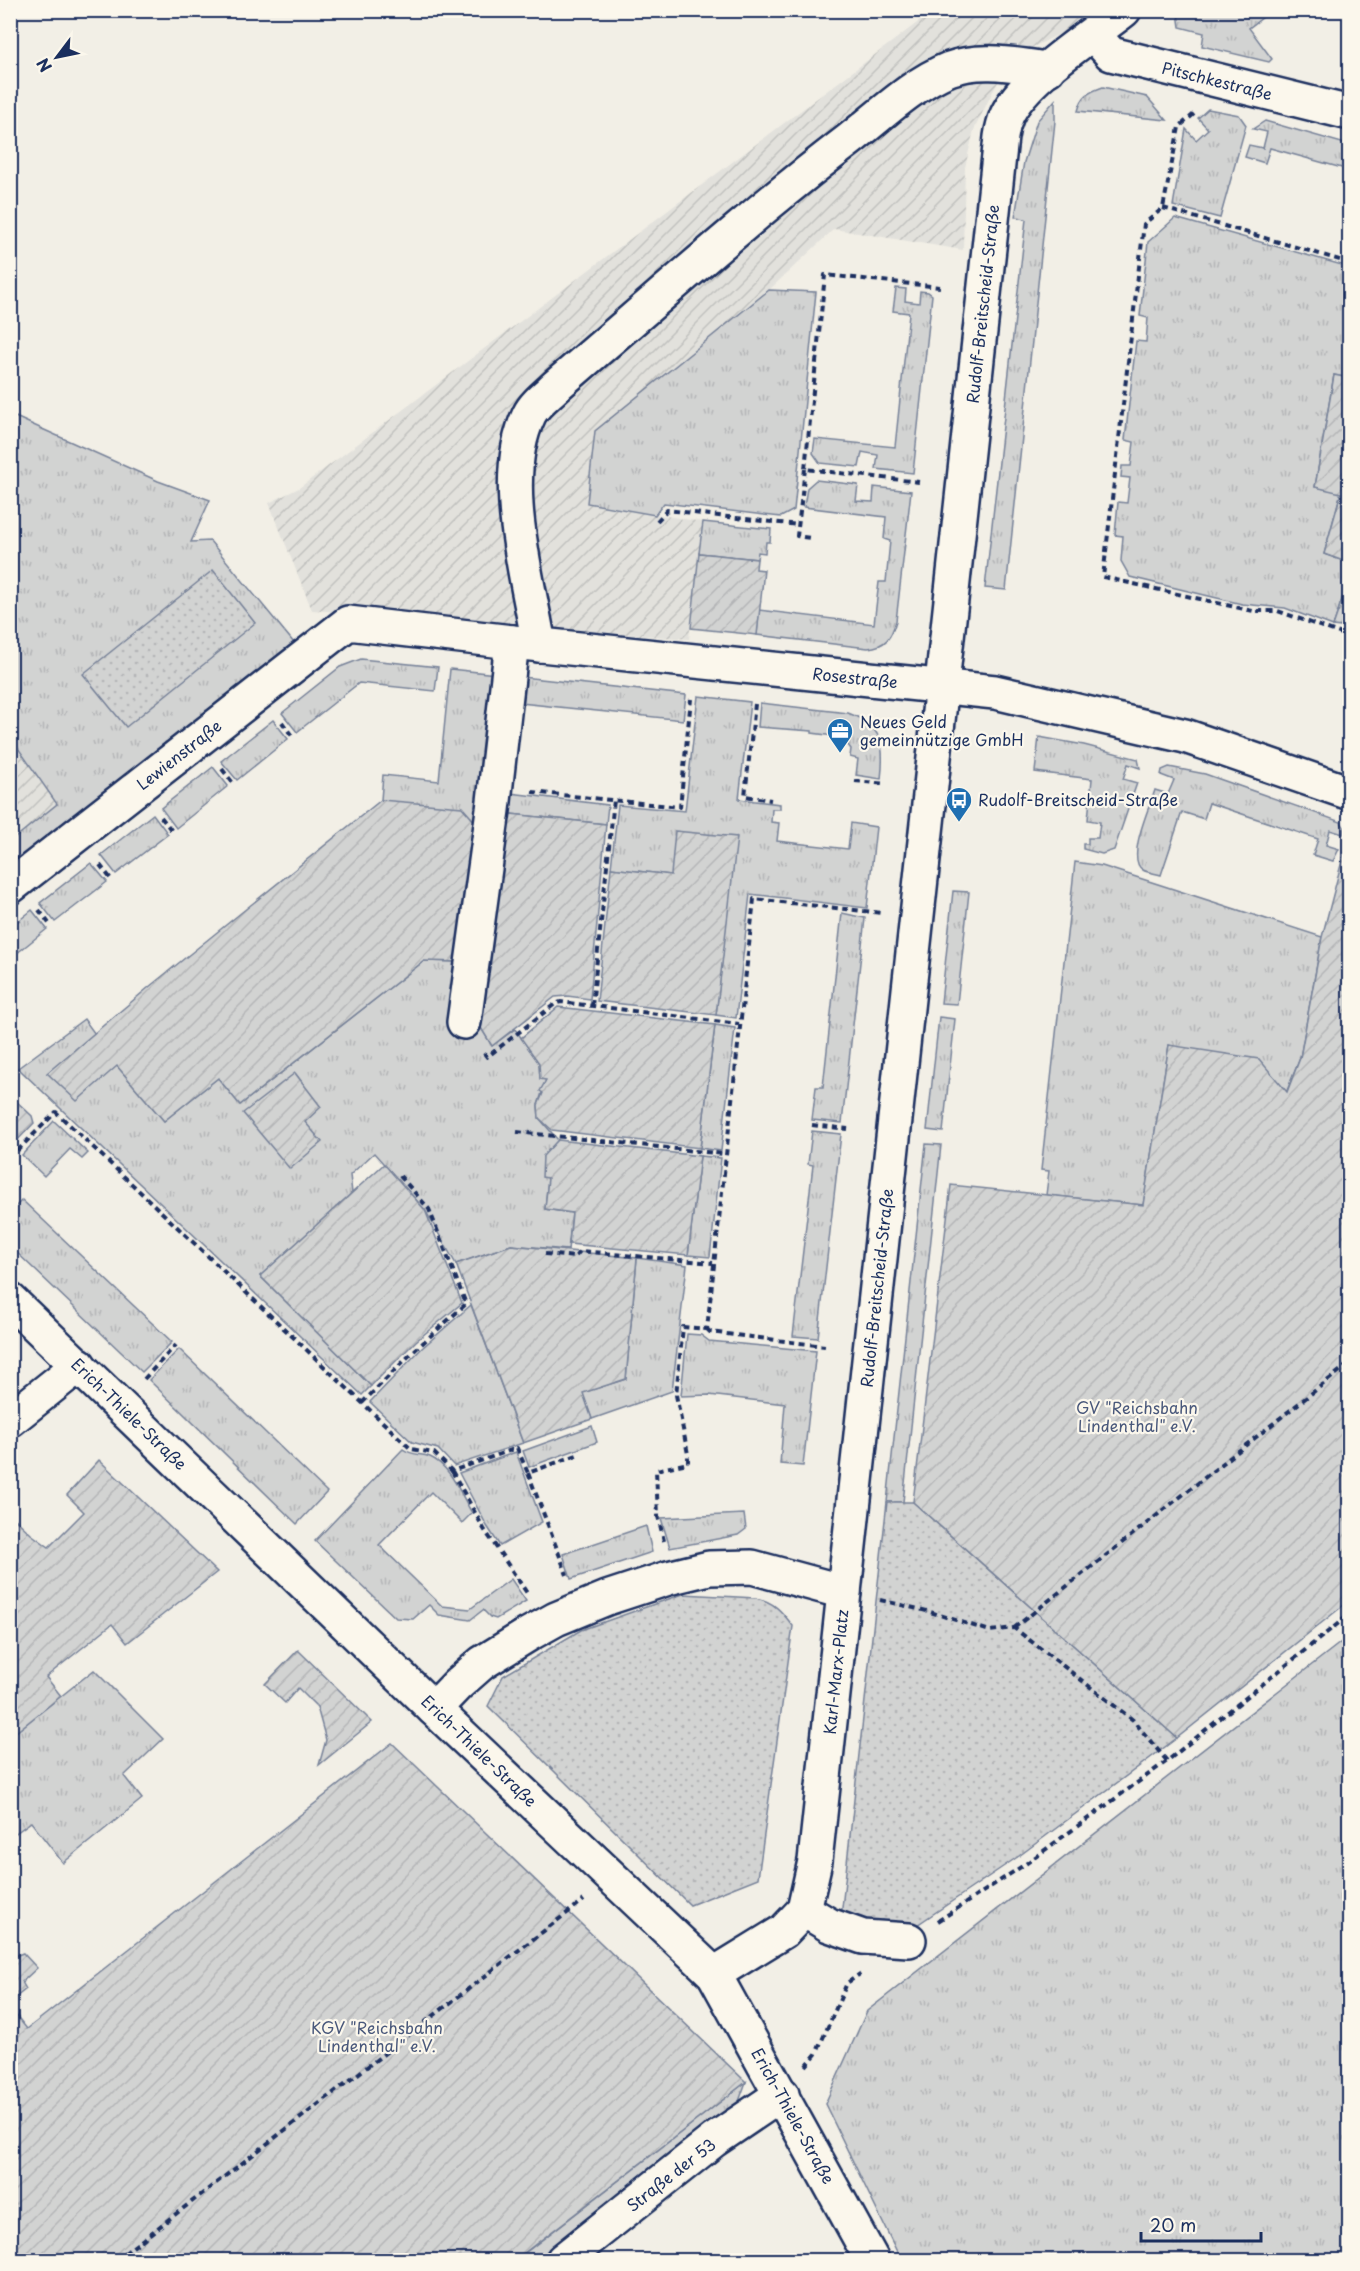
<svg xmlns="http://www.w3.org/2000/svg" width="1360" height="2271" viewBox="0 0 1360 2271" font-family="'Playpen Sans',sans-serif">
  <defs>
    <pattern id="industrial-furrows" width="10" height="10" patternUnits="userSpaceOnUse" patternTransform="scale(1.5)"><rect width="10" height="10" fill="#e2e1dc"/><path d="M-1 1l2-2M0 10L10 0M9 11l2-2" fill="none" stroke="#c1c1bf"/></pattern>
    <pattern id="grass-tufts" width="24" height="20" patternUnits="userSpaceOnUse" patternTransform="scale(1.5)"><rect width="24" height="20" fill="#d2d3d2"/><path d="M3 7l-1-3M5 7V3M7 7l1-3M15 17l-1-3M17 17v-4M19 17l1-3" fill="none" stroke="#b4b5b7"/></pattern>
    <pattern id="park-dots" width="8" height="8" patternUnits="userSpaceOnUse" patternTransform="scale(1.5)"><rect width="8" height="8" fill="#d2d3d2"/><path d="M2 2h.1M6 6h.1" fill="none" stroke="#b4b5b7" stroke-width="1.8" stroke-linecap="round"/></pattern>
    <pattern id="garden-furrows" width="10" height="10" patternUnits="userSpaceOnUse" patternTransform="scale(1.5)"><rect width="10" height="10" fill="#d2d3d2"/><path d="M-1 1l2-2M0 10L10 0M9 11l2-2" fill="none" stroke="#b4b5b7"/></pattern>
  </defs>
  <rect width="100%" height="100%" fill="#f2efe6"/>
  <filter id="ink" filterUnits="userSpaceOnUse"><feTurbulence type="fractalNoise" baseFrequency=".0167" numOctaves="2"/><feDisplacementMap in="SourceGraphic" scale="12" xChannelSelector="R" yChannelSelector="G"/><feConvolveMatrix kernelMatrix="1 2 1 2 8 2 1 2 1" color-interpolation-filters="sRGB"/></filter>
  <g filter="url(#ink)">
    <g fill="url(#industrial-furrows)">
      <polygon points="933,11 1080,11 1088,20 1033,47 1017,57 1001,77 992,93 974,130 965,167 963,250 834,229 769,290 595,431 587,503 703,522 689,639 312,610 269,503 299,488"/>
      <polygon points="10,738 58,804 11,841 10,841"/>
    </g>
    <g fill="url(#grass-tufts)" stroke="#768198" stroke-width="1.5" fill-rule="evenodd">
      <polygon points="1182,11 1271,11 1249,28 1272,59 1269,62 1202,46 1204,33 1180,27 1178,13"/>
      <path d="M1103,87L1147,97L1167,120L1078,111C1082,95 1089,92 1103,87Z"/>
      <polygon points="1055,100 1055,121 1006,590 985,588 1026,219 1015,217 1024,162 1037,121"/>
      <polygon points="1208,109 1239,115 1246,125 1220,218 1173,206 1186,129 1196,140 1208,129 1198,118"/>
      <polygon points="1265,121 1349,145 1349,170 1270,148 1265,163 1245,157 1249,145 1263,148 1267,132 1253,129"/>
      <polygon points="1175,218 1349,267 1349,378 1334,375 1315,487 1341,492 1324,554 1349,563 1349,579 1333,626 1285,608 1242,604 1130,577 1121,561 1123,536 1115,535 1118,502 1127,503 1130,478 1121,477 1122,466 1131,466 1134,442 1125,440 1136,341 1146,342 1148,318 1140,316 1148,242"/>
      <polygon points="896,288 906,289 905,301 919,303 920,291 928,292 932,295 913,473 876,469 878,455 862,452 859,467 820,463 813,453 815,439 895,447 909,313 893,311"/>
      <polygon points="769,290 816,292 794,510 781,517 664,503 655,515 587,503 595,431"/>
      <polygon points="11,415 158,481 210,500 191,542 210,541 294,643 11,864 11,841 57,804 11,738"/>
      <path d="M816,480L858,485L856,501L873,502L874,487L911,491L896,621C891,638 886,646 868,648L757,635L759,610L874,624L879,582H886L890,541L884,539L886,517L804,507L807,488Z"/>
      <polygon points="703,522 771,529 770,542 766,542 765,553 758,552 757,559 699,553"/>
      <polygon points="361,659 438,667 435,691 359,683 297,732 282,713 340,667"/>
      <polygon points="450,669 496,674 476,823 381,800 383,775 439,781"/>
      <polygon points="513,676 686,695 683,720 511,702"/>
      <polygon points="698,696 750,702 739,799 780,804 780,809 772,809 771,822 779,823 777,841 848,849 851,823 876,827 867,908 750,894 736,1018 716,1015 736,837 671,875 611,868 618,805 685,811"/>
      <path d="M760,703L848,713C883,726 885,745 881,779L856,775L858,759L850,757L851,749L842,737L812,733V731L758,727Z"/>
      <polygon points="273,720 288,739 237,780 221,761"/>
      <polygon points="1039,737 1084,745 1138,759 1140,768 1128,764 1123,779 1137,783 1114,850 1102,854 1083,849 1083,844 1088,844 1088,838 1098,838 1100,822 1088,820 1092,779 1035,772"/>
      <polygon points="213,767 228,786 176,828 161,808"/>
      <path d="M1169,767L1205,774L1341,822L1344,827L1343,834L1330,830L1326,845L1339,849L1333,861L1313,855L1318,839L1209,803L1204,819L1182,812L1161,875C1156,873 1148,873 1143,870C1125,860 1150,806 1155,790L1168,794L1174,780L1161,775L1162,770Z"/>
      <polygon points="502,792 608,805 606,824 500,813"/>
      <polygon points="153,814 168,834 116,874 101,855"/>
      <polygon points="1075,862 1102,866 1322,937 1300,1058 1286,1093 1169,1045 1143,1205 1046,1195 1049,1171 1041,1170"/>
      <polygon points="91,863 107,882 55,922 40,903"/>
      <polygon points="953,891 969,892 957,1004 941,1003"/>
      <polygon points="32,910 47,929 11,958 11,927"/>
      <polygon points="842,913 865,918 842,1123 812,1120 816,1087 823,1087"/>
      <path d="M424,961L461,962L478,1023L492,1046L515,1029L539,1063L540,1078L546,1080L538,1105L539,1118L558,1140L543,1157L548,1178L545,1209L572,1213L568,1250L511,1245L456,1264L425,1210L374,1153L350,1175L352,1193L260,1276L371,1386L362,1395L18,1068L84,1019L95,1034L48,1073L117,1066L164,1121L218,1078L240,1105ZM295,1073L320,1107L304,1121Z"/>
      <polygon points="939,1017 955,1019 943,1132 927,1130"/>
      <polygon points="715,1025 735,1028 721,1151 700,1148"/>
      <polygon points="54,1121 88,1153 82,1159 70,1149 44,1176 22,1155"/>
      <polygon points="812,1131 841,1134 818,1338 793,1336 813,1165 808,1164"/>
      <polygon points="926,1144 941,1145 903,1502 887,1502"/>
      <polygon points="700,1156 721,1158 710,1257 688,1255"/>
      <polygon points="22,1200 172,1342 142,1372 11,1247 11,1211"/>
      <polygon points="637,1258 687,1265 672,1391 592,1419 582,1393 626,1379"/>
      <polygon points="471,1305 523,1443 454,1466 438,1449 412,1442 370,1402 422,1348"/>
      <polygon points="687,1334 701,1335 709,1341 816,1351 803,1466 780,1464 785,1404 709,1395 681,1396"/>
      <polygon points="179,1349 327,1492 297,1524 149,1380"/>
      <polygon points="592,1426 597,1442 529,1467 523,1451"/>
      <path d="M403,1449C412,1456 421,1453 430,1457C451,1466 461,1495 472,1513L462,1523L431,1492L379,1545L442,1606L470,1609L511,1579L526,1601L496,1619L490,1617L483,1610L470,1620L439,1615L429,1605L413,1619L396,1618L315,1541Z"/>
      <polygon points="516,1452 542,1522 500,1546 487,1526 459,1473"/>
      <polygon points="744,1514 746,1529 738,1535 670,1548 661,1518"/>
      <polygon points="646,1526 652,1552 571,1579 563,1554"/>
      <polygon points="1349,1636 1349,2260 901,2260 825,2104 867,2011"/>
      <polygon points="94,1670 163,1739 124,1776 142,1799 63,1863 31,1822 13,1835 11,1833 11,1736"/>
      <polygon points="746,2082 738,2104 701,2137 544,2260 516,2260"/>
    </g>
    <g fill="url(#park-dots)" stroke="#768198" stroke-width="1.5">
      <polygon points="213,570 255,623 126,727 83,674"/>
      <polygon points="887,1502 913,1502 1177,1738 1019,1856 908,1931 841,1917"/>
      <path d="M683,1594L756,1598C775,1602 782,1612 793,1626L758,1878L690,1905L488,1706L503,1676L581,1630Z"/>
    </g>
    <g fill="url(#garden-furrows)" stroke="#768198" stroke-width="1.5">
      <polygon points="1334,375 1349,378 1349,563 1324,554 1341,493 1315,487"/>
      <polygon points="699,553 757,559 756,569 764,570 757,635 691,628"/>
      <polygon points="1349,579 1349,628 1333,626"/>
      <polygon points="381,800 462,807 476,823 461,962 424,961 240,1105 218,1078 164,1121 117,1066 77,1101 47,1073 149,987"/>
      <polygon points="500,813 606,824 590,999 567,996 555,997 492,1046 478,1023"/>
      <polygon points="675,831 737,837 716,1015 597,1001 611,868 671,875"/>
      <polygon points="1349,834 1349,1601 1177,1738 913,1502 951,1185 1143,1205 1169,1045 1259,1059 1287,1092 1300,1058 1322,937"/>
      <polygon points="558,1007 715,1025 700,1148 552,1130 539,1118 538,1105 543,1093 540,1091 546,1080 540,1079 539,1063 521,1038"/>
      <polygon points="295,1073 321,1107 305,1122 322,1142 290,1169 243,1113"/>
      <polygon points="14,1099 32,1116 34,1123 11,1147 11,1103"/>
      <polygon points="558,1140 700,1156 688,1255 569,1244 572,1213 545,1209 548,1178 542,1177 543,1156"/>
      <polygon points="384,1164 425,1210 462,1303 416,1341 371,1386 260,1276"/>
      <polygon points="511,1245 637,1258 626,1379 583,1393 592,1419 523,1443 456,1264"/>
      <polygon points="99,1460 217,1572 127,1643 112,1624 46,1677 61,1696 11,1736 11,1515 31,1534 49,1547 84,1512 67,1495"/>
      <polygon points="298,1650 372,1722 319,1765 326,1740 317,1707 298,1688 285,1703 265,1684"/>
      <polygon points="392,1743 746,2082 515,2260 11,2260 11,2009 27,2029"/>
      <polygon points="23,1953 37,1968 22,1982 26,1989 11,2001 11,1955 15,1956"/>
    </g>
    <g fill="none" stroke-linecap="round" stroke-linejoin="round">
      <g stroke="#1b2f5e" stroke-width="38">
        <g id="minor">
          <polyline points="1093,34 1111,54 1350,113"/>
          <path d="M539,645C528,578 498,479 529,415C534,404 548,394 557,385C653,303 748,217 849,140C880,116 912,84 949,69C980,57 1016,65 1048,69"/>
          <polyline points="10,887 348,623 512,642 995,692 1185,736 1350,793"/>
          <polyline points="464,1022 493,810 512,642"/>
          <polyline points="10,1300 434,1709 714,1974 872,2260"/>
          <polyline points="10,1420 79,1365"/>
          <polyline points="434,1709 457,1685 482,1663 529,1634 556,1619 607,1598 668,1578 709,1568 752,1567 844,1592"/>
          <polyline points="804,1910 829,1925 863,1937 909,1940"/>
          <path d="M714,1974L784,1931L804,1910L815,1861L1001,137C1002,130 1004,122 1007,115C1025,77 1090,37 1124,10"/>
          <polyline points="563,2260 714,2140 782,2094"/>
        </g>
      </g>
      <g stroke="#1b2f5e" stroke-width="4" stroke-dasharray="6 4.5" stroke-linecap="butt">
        <polyline points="1194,114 1179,127 1163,208 1144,224 1103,577 1253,611 1278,611 1350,637"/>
        <polyline points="1163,208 1350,263"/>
        <polyline points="805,469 797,536 810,538"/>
        <polyline points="919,482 805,469 825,275 940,287"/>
        <polyline points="657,521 667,510 798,525"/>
        <polyline points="755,704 745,796 771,800"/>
        <polyline points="282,722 292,736"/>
        <polyline points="222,769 233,783"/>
        <polyline points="855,781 886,784"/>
        <polyline points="532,792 680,807 691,699"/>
        <polyline points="161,817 172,831"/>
        <polyline points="100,865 111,879"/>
        <polyline points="39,910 51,926"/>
        <polyline points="592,1006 614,800"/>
        <polyline points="484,1053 487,1057 555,1004 561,1002 739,1024"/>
        <polyline points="812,1125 848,1129"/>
        <polyline points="517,1132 724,1154"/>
        <polyline points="10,1158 56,1112 411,1449 434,1453 452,1471 517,1448 528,1473 577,1455"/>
        <polyline points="545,1254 575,1257 580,1251 713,1263"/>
        <polyline points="707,1329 710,1332 825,1346"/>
        <polyline points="144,1379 176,1345"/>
        <polyline points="362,1403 416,1349 466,1304 429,1209 400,1176"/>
        <polyline points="452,1471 484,1529 527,1593"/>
        <polyline points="528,1473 567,1575"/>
        <polyline points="664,1541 658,1516 656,1470 688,1463 688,1454 676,1395 683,1327 707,1329 754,899 882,913"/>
        <polyline points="880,1600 927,1611 990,1631 1014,1628 1133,1720 1167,1761"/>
        <polyline points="1014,1628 1350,1363"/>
        <polyline points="938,1921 1027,1863 1167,1761 1350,1614"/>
        <polyline points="806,2066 816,2054 847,1983 860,1974"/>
        <polyline points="116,2260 584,1900"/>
      </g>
      <use href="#minor" stroke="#fbf7ec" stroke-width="33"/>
    </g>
  </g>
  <defs>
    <g id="office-pin" transform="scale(1.35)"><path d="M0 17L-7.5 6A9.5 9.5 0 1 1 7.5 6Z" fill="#1f6fb2" stroke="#fbf7ec"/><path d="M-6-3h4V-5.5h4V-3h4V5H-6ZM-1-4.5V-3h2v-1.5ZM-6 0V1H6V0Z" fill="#fff"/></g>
    <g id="bus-pin" transform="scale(1.35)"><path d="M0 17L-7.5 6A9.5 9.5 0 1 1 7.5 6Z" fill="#1f6fb2" stroke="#fbf7ec"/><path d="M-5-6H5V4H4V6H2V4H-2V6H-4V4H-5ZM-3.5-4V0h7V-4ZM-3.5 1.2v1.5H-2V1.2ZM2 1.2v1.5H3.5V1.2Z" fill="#fff"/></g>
  </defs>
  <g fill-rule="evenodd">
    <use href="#office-pin" x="840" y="731"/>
    <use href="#bus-pin" x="959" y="800"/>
  </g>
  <g text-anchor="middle" stroke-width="4.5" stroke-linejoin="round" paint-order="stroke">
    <g font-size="16" fill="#1b2f5e" stroke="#fbf7ec">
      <text transform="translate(1217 81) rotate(14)" y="6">Pitschkestraße</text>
      <text transform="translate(983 304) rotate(-84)" y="6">Rudolf-Breitscheid-Straße</text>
      <text transform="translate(855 678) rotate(6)" y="6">Rosestraße</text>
      <text transform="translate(179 755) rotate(-38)" y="6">Lewienstraße</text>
      <text transform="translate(877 1288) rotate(-84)" y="6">Rudolf-Breitscheid-Straße</text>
      <text transform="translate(129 1414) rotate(44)" y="6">Erich-Thiele-Straße</text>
      <text transform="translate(836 1672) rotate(-84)" y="6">Karl-Marx-Platz</text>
      <text transform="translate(479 1751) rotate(44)" y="6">Erich-Thiele-Straße</text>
      <text transform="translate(793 2116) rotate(61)" y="6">Erich-Thiele-Straße</text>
      <text transform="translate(671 2175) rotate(-38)" y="6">Straße der 53</text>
    </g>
    <g font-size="16" fill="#1b2f5e" stroke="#fbf7ec" text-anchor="start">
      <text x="860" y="728">Neues Geld<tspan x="860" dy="18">gemeinnützige GmbH</tspan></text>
      <text x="978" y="806">Rudolf-Breitscheid-Straße</text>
    </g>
    <g font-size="16" fill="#49587b" stroke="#fbf7ec">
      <text x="1137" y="1414">GV "Reichsbahn<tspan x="1137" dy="18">Lindenthal" e.V.</tspan></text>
      <text x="377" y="2034">KGV "Reichsbahn<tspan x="377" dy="18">Lindenthal" e.V.</tspan></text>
    </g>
  </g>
  <rect width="1360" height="2271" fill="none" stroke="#fbf7ec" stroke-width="36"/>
  <rect x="18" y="18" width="1324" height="2235" fill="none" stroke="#1b2f5e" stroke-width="2" filter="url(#ink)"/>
  <g transform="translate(57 57) rotate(238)" stroke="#fbf7ec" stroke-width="4.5" paint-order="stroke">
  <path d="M0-4.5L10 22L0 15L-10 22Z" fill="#1b2f5e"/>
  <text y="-9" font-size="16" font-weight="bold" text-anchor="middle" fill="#1b2f5e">N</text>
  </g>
  <path d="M1141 2232v9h120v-9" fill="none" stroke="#1b2f5e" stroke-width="3"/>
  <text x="1150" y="2232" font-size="18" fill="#1b2f5e" stroke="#fbf7ec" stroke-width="4.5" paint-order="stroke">20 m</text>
</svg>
